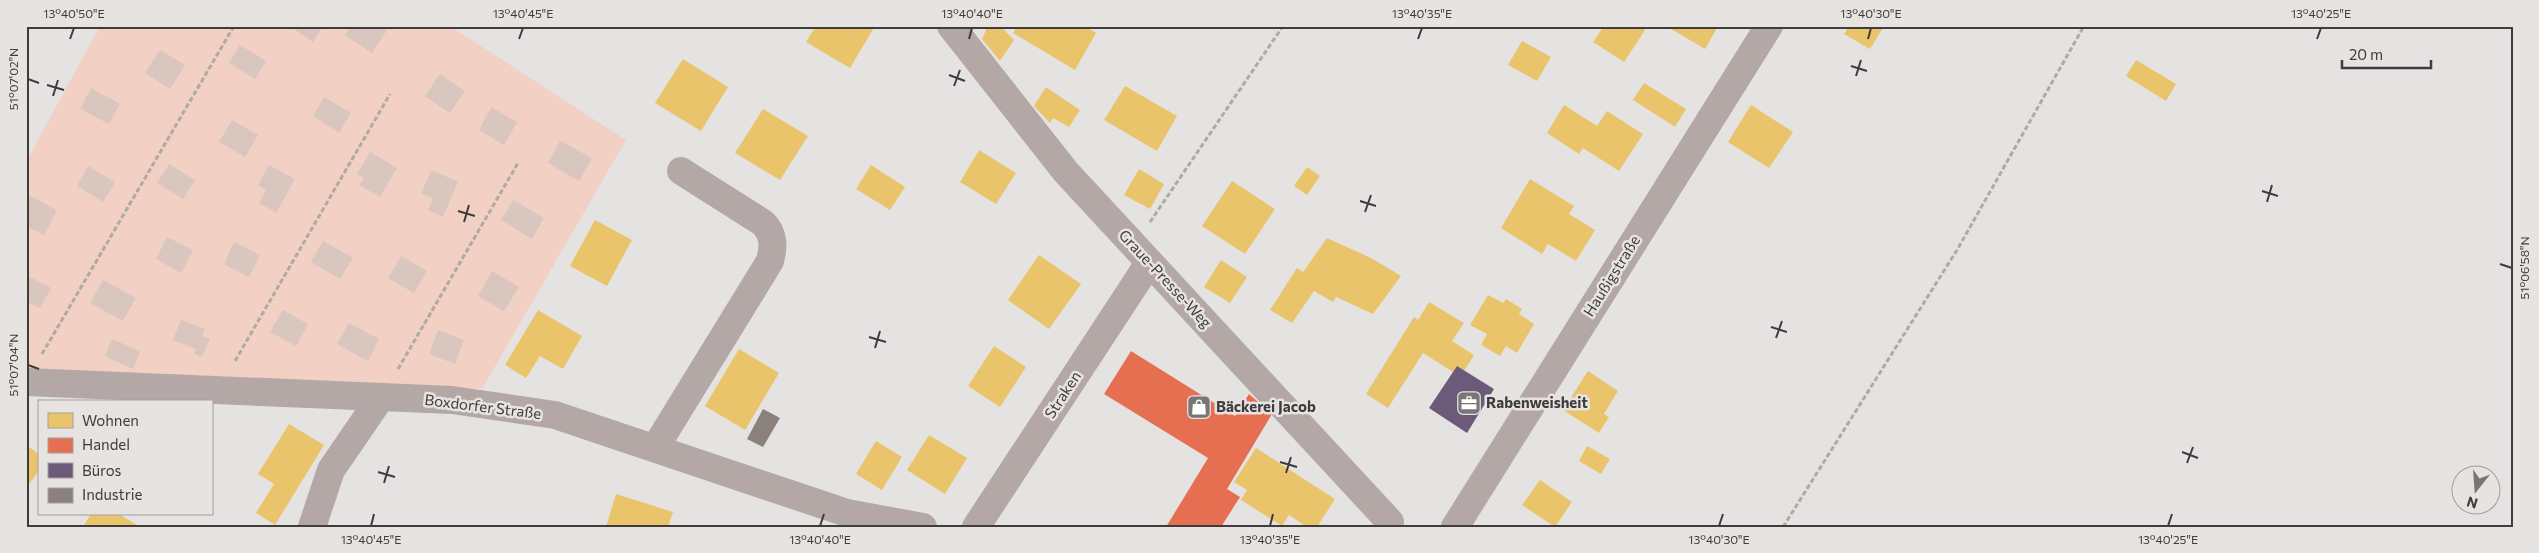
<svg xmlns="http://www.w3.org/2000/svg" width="2539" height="553" viewBox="0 0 2539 553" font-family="Commissioner,sans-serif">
  <rect width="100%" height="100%" fill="#e5e3e2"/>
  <polygon fill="#f2d0c3" points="100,26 450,26 626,140 482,389 26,373 26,162"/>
  <g fill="#e9c46a">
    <polygon points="816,26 875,26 850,68 806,42"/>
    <polygon points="988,26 1000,26 1014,40 1000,61 982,39"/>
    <polygon points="1017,26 1085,26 1096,33 1075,70 1013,33"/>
    <polygon points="1604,26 1641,26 1645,30 1624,62 1593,42"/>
    <polygon points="1666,26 1718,26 1705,49"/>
    <polygon points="1849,26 1884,26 1870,49 1844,34"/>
    <polygon points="1522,41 1551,57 1537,81 1508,65"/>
    <polygon points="683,59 728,87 701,131 655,103"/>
    <polygon points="2136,60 2176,84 2166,101 2126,76"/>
    <polygon points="1644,83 1686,109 1675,127 1633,100"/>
    <polygon points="1125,86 1177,116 1157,151 1104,120"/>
    <polygon points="1046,87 1080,110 1069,127 1053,118 1050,123 1034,106"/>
    <polygon points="1564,105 1597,126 1607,111 1643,134 1619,171 1583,148 1579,154 1547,133"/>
    <polygon points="1751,105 1793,132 1769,168 1728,142"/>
    <polygon points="763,109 808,136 780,180 735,153"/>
    <polygon points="979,150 1016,173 996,204 960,182"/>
    <polygon points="871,165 905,187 890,210 856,189"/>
    <polygon points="1307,167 1320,176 1307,195 1294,186"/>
    <polygon points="1139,169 1164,184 1150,209 1124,195"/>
    <polygon points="1530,179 1574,206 1569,214 1595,230 1576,261 1548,244 1542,254 1501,228"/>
    <polygon points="1232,181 1275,209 1245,254 1202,226"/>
    <polygon points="595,220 632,240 607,286 570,266"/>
    <polygon points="1327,238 1371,258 1401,276 1373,314 1336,297 1333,302 1314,291 1292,323 1270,310 1297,268 1303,272"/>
    <polygon points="1039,255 1081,284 1049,329 1008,300"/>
    <polygon points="1221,260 1247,277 1230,303 1204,287"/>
    <polygon points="1488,295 1503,303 1506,299 1522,309 1519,314 1534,324 1517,353 1506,346 1500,356 1481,345 1487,334 1470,325"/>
    <polygon points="1429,302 1464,323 1452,341 1474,355 1464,371 1457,366 1453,372 1423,353 1388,408 1366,394 1414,317 1418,320"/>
    <polygon points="538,310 582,336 563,369 540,356 526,378 505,365"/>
    <polygon points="994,346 1026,367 1000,407 968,386"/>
    <polygon points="739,349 779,373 745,430 705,406"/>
    <polygon points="1588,371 1618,391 1604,414 1609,417 1599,433 1563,410"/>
    <polygon points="289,424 324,445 275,525 256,513 274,484 258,474"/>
    <polygon points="929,435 967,458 945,494 907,470"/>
    <polygon points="876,441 902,457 882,490 856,474"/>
    <polygon points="26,445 39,454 39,471 26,488"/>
    <polygon points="1587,446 1610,459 1601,474 1579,461"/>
    <polygon points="1256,448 1335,499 1317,527 1307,527 1289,515 1282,526 1241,500 1247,490 1234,482"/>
    <polygon points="1540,480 1572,502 1555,527 1522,505"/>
    <polygon points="616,494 673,512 668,527 606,527"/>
    <polygon points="91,514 119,514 140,527 83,527"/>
  </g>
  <polygon fill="#e76f51" points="1131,351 1235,416 1249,394 1272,414 1227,489 1240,497 1221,527 1166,527 1208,458 1104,394"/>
  <polygon fill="#6d597a" points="1457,366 1494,389 1467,433 1429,408"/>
  <polygon fill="#8a817c" points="763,409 780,418 763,447 747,439"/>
  <g fill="#d8c6bf">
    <polygon points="290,26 323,26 313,42"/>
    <polygon points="351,26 381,26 387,30 372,53 345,35"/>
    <polygon points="240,45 266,61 255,79 229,63"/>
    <polygon points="160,50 185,65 170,89 145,73"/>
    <polygon points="440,74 465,91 450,113 425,96"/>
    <polygon points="91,88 120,104 109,124 80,109"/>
    <polygon points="324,97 351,113 339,133 313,116"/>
    <polygon points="491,107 517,122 504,145 479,130"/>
    <polygon points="232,120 258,135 245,157 219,142"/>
    <polygon points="560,141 592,158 579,181 548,163"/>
    <polygon points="370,152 397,168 380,197 359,185 364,178 357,174"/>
    <polygon points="169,164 195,180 183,199 157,183"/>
    <polygon points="269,165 295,179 276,213 259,203 266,190 258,185"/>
    <polygon points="88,166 115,182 103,202 77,186"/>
    <polygon points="432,170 458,182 443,217 428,210 433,199 421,193"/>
    <polygon points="30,196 57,210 44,235 26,226 26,203"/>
    <polygon points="513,200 544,218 532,239 501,220"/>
    <polygon points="167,237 193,250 181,273 156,259"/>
    <polygon points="323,241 353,258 340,279 311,262"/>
    <polygon points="234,242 260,255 249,277 224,264"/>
    <polygon points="401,256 427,271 414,293 388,278"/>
    <polygon points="492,271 519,287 504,311 478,296"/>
    <polygon points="26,275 51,288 40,308 26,301"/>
    <polygon points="103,280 136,298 123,321 90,303"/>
    <polygon points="283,310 308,324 296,346 270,332"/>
    <polygon points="181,320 205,329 202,336 210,339 202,357 194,354 196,349 173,340"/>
    <polygon points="349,323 379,339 368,361 337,344"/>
    <polygon points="438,330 464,340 455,364 429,354"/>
    <polygon points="112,339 140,351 133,369 105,356"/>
  </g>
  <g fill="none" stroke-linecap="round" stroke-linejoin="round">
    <g stroke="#b0a9a6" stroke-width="3" stroke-dasharray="5 2.5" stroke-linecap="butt">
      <polyline points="1150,222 1283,26"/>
      <polyline points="42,354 234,26"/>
      <polyline points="235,361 390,94"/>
      <polyline points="398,369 518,163"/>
      <polyline points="1783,527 1957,250 2084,26"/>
    </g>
    <g stroke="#b3a8a5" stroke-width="28">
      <polyline points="951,26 1066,172 1390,522"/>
      <polyline points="26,382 452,400 555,415 847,513 923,527"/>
      <path d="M655,448L770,261C774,246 774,234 763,223L681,171"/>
      <polyline points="312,527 331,470 381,397"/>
      <polyline points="976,527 1149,263"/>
      <polyline points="1455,527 1769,26"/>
    </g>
  </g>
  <path fill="none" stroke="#3e3c3c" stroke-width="2" d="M70,39L74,28M519,39L523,28M969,39L972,28M1418,39L1422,28M1868,39L1871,28M2317,39L2321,28M1851,66L1867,71M949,75L965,81M1856,76L1861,60M28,79L39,83M47,85L64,90M954,86L960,70M53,96L58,80M2262,191L2278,196M1360,201L1376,206M2267,202L2272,185M458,211L475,216M1365,212L1371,195M464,222L469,205M2500,264L2512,268M1771,327L1787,332M869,337L886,342M1776,338L1782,321M875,348L880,331M28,365L39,369M2182,452L2198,458M1280,462L1297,467M2187,463L2193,447M378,472L395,477M1286,473L1291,457M384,483L389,466M371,526L374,514M820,526L824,514M1270,526L1273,514M1719,526L1723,514M2168,526L2172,514"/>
  <defs>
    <g id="office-square" transform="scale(1.25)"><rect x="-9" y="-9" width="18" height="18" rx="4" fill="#787676" stroke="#e6e3e1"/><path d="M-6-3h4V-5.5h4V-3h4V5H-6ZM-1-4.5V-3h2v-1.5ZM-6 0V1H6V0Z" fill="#fff"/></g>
    <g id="shop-square" transform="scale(1.25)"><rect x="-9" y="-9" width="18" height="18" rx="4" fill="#787676" stroke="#e6e3e1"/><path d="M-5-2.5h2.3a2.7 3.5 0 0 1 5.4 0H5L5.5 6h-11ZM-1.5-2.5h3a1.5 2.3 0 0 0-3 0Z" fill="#fff"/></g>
  </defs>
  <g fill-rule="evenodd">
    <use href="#office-square" x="1469" y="403"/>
    <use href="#shop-square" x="1199" y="407"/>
  </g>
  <g text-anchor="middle" stroke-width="5" stroke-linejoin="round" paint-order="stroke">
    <g font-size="15" fill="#3e3c3c" stroke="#e6e3e1">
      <text transform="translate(1612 276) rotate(-58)" y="5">Haußigstraße</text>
      <text transform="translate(1165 279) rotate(47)" y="5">Graue-Presse-Weg</text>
      <text transform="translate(1063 395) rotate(-57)" y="5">Straken</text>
      <text transform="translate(483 407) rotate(7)" y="5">Boxdorfer Straße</text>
    </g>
    <g font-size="15" font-weight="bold" fill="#3e3c3c" stroke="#e6e3e1" text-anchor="start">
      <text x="1486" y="408">Rabenweisheit</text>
      <text x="1216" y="412">Bäckerei Jacob</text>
    </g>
  </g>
  <rect width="2539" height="553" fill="none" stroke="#e6e3e1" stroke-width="55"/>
  <rect x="38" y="400" width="175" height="115" fill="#e6e3e1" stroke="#a3a09f"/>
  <rect x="48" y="413" width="25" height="15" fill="#e9c46a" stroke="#a3a09f"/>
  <text x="82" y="426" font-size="15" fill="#3e3c3c">Wohnen</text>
  <rect x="48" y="438" width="25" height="15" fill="#e76f51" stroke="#a3a09f"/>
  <text x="82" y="450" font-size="15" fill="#3e3c3c">Handel</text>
  <rect x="48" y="463" width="25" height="15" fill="#6d597a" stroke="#a3a09f"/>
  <text x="82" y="476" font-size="15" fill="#3e3c3c">Büros</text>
  <rect x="48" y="488" width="25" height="15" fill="#8a817c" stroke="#a3a09f"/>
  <text x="82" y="500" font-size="15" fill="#3e3c3c">Industrie</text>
  <g transform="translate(2476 490) rotate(197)"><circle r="24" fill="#e6e3e1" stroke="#a3a09f"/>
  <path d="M0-4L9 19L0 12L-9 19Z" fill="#787676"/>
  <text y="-8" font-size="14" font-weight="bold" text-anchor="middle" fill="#3e3c3c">N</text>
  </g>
  <path d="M2342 60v8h89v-8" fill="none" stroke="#3e3c3c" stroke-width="2.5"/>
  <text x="2349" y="60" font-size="15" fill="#3e3c3c" stroke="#e6e3e1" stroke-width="4" paint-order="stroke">20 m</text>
  <rect x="28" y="28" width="2484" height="498" fill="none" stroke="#3e3c3c" stroke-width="2"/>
  <g font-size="12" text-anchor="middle" fill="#3e3c3c">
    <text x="74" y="18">13°40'50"E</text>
    <text x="523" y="18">13°40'45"E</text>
    <text x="972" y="18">13°40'40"E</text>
    <text x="1422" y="18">13°40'35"E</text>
    <text x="1871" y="18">13°40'30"E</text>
    <text x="2321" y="18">13°40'25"E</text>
    <text transform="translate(14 79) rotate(-90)" y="4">51°07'02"N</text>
    <text transform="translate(2525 268) rotate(-90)" y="4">51°06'58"N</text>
    <text transform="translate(14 365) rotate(-90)" y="4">51°07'04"N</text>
    <text x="371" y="544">13°40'45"E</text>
    <text x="820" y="544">13°40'40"E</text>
    <text x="1270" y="544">13°40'35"E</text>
    <text x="1719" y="544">13°40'30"E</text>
    <text x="2168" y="544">13°40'25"E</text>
  </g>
</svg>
